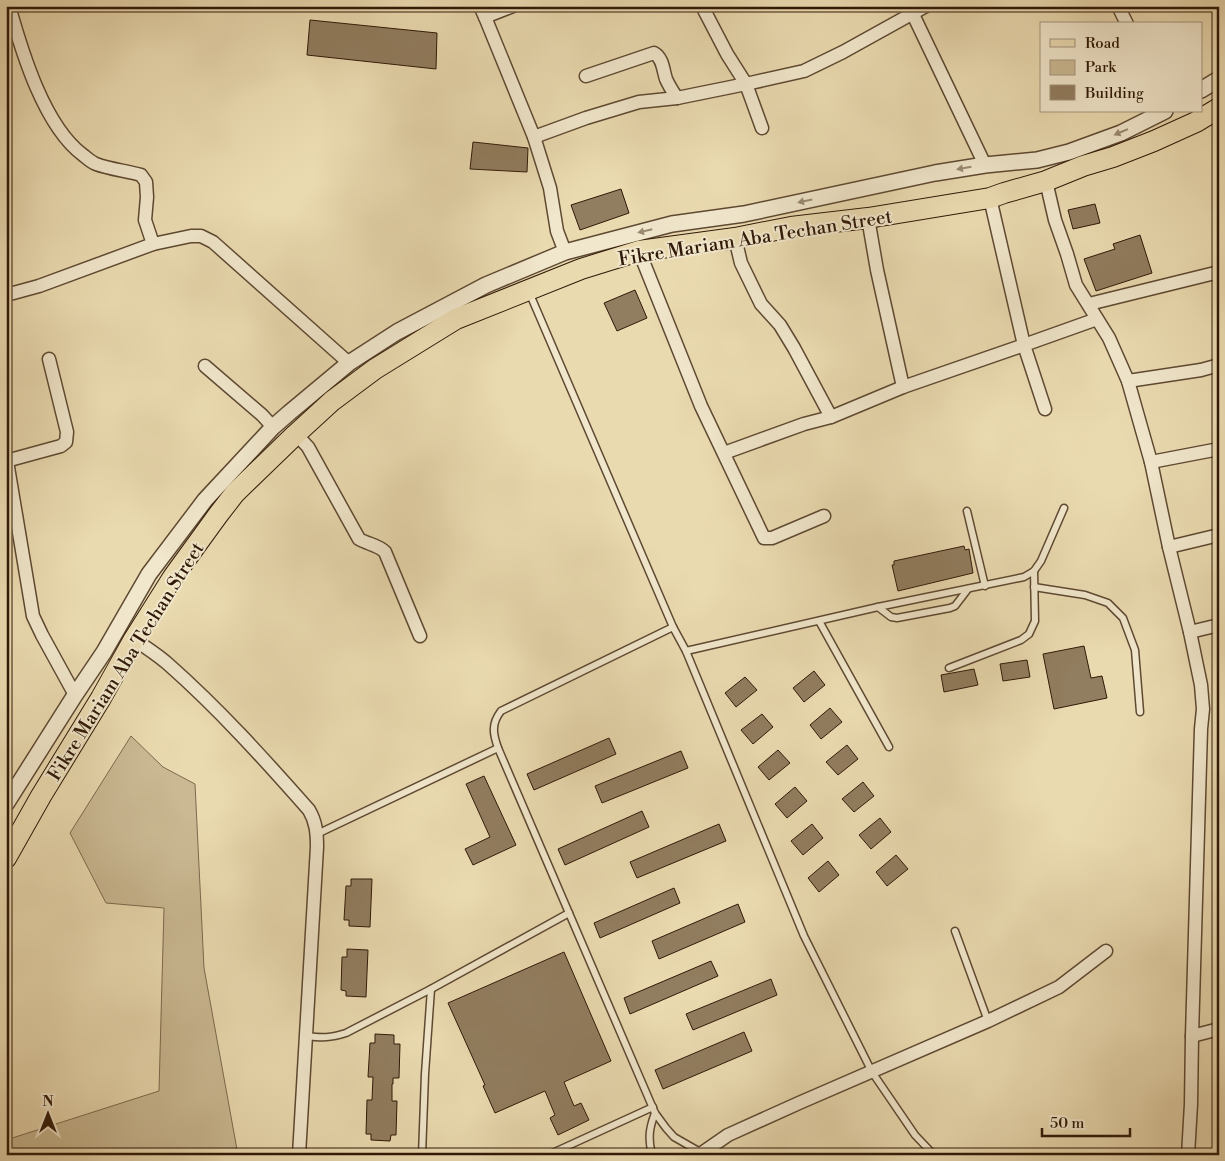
<svg xmlns="http://www.w3.org/2000/svg" width="1225" height="1161" viewBox="0 0 1225 1161" font-family="'Libre Bodoni',serif">
  <rect width="100%" height="100%" fill="#eadab0"/>
  <filter id="stains"><feTurbulence type="fractalNoise" baseFrequency=".004" numOctaves="4"/><feColorMatrix values="0 0 0 0 .2 0 0 0 0 .09 0 0 0 0 .02 0 0 0 .5 -.17"/></filter>
  <radialGradient id="worn" r=".72"><stop offset=".6" stop-color="#630" stop-opacity="0"/><stop offset="1" stop-color="#630" stop-opacity=".3"/></radialGradient>
  <polygon fill="#cab993" stroke="#7d694e" points="131,736 163,767 195,784 204,968 238,1155 6,1155 6,1140 159,1091 164,908 106,903 70,833"/>
  <g fill="#917d5f" stroke="#301908">
    <polygon points="310,20 437,33 436,69 307,55"/>
    <polygon points="473,142 528,148 527,172 470,169"/>
    <polygon points="621,189 629,213 580,230 571,205"/>
    <polygon points="1095,204 1100,223 1073,229 1068,210"/>
    <polygon points="1140,235 1152,273 1096,291 1084,259 1115,249 1113,244"/>
    <polygon points="635,290 647,318 617,331 604,303"/>
    <polygon points="964,546 965,550 969,549 973,573 898,591 892,565 894,565 894,561"/>
    <polygon points="1084,646 1091,678 1102,676 1107,698 1054,709 1043,654"/>
    <polygon points="1027,660 1030,677 1003,681 1000,664"/>
    <polygon points="974,669 978,685 944,692 941,675"/>
    <polygon points="814,671 825,685 804,702 793,688"/>
    <polygon points="745,677 757,690 736,707 725,693"/>
    <polygon points="830,708 842,722 821,739 810,725"/>
    <polygon points="762,714 773,727 753,744 741,730"/>
    <polygon points="609,738 616,754 534,790 527,774"/>
    <polygon points="847,745 858,759 838,775 826,762"/>
    <polygon points="778,750 790,763 769,780 758,767"/>
    <polygon points="681,751 688,768 602,803 595,786"/>
    <polygon points="484,776 516,845 473,865 465,849 490,837 466,784"/>
    <polygon points="863,782 874,796 854,812 842,799"/>
    <polygon points="795,787 807,801 787,818 775,804"/>
    <polygon points="642,811 649,827 565,865 558,849"/>
    <polygon points="880,818 891,832 871,849 859,835"/>
    <polygon points="719,824 726,841 637,878 630,862"/>
    <polygon points="812,824 823,838 803,855 791,841"/>
    <polygon points="896,855 908,869 887,886 876,872"/>
    <polygon points="828,861 839,875 819,892 808,878"/>
    <polygon points="351,879 372,879 370,927 349,926 349,920 344,920 346,886 351,886"/>
    <polygon points="674,888 680,903 600,938 594,923"/>
    <polygon points="738,904 745,922 659,959 652,941"/>
    <polygon points="347,949 368,950 366,997 346,996 346,991 341,990 342,957 347,957"/>
    <polygon points="564,952 611,1061 564,1082 574,1106 581,1103 589,1120 558,1135 550,1118 555,1115 545,1091 495,1113 483,1086 485,1085 448,1003"/>
    <polygon points="711,961 718,976 630,1014 624,998"/>
    <polygon points="771,979 777,995 693,1030 686,1014"/>
    <polygon points="744,1032 752,1051 663,1089 655,1070"/>
    <polygon points="375,1034 394,1035 394,1044 400,1044 399,1078 393,1078 393,1084 392,1084 392,1101 397,1101 396,1135 391,1135 390,1141 371,1140 371,1134 366,1134 367,1100 372,1100 373,1077 368,1077 370,1043 375,1043"/>
  </g>
  <g fill="none" stroke-linecap="round" stroke-linejoin="round">
    <g stroke="#5e4932" stroke-width="9">
      <g id="service">
        <polyline points="529,292 673,627 686,651 804,936 872,1072 915,1135 934,1155"/>
        <polyline points="967,511 985,586"/>
        <polyline points="1034,587 1085,595 1108,603 1123,618 1135,650 1140,712"/>
        <polyline points="878,607 891,617 897,618 950,608 955,606 968,589"/>
        <polyline points="819,621 889,747"/>
        <path d="M673,627L501,711C491,724 493,734 498,748L655,1113L666,1128L674,1137L702,1153"/>
        <polyline points="686,651 878,607 1024,577 1034,571 1041,561 1064,508"/>
        <polyline points="949,668 1021,640 1029,634 1035,621 1034,571"/>
        <polyline points="317,834 498,748"/>
        <polyline points="955,931 988,1021"/>
        <path d="M306,1036C323,1038 330,1038 346,1033L431,989L569,913"/>
        <polyline points="422,1155 425,1074 431,989"/>
        <polyline points="548,1155 653,1107"/>
        <path d="M652,1155C648,1138 649,1129 655,1113"/>
      </g>
    </g>
    <g stroke="#5e4932" stroke-width="15">
      <g id="minor">
        <polyline points="480,6 485,17 534,137 550,188 557,231 565,252"/>
        <polyline points="702,6 727,54 746,84 762,128"/>
        <polyline points="909,6 985,165"/>
        <polyline points="1118,6 1127,24"/>
        <polyline points="485,17 513,6"/>
        <path d="M586,76L654,53C663,58 663,70 666,79C669,86 673,92 677,98"/>
        <polyline points="534,137 586,118 639,102 677,98 746,84 804,71 843,52 926,6"/>
        <polyline points="1046,181 1055,220 1067,254 1076,285 1109,338 1128,381 1151,462 1169,547 1190,632 1201,685 1203,709 1201,729 1192,1036 1191,1104 1188,1155"/>
        <polyline points="868,218 877,270 903,387"/>
        <polyline points="735,238 741,263 761,304 780,325 794,348 831,417"/>
        <polyline points="153,244 191,236 201,236 213,242 349,363"/>
        <polyline points="639,251 701,406 764,538 772,538 824,516"/>
        <path d="M6,295L39,286L153,244L145,220L147,197L146,182L141,175C127,171 109,169 96,164C91,162 87,158 83,155C44,126 22,52 9,6"/>
        <polyline points="1089,304 1219,272"/>
        <polyline points="205,366 262,415 273,427"/>
        <polyline points="1128,381 1201,370 1219,365"/>
        <polyline points="1045,409 1024,345 1097,319"/>
        <path d="M296,434L308,447L359,539C367,544 379,545 385,552L420,636"/>
        <polyline points="724,453 804,424 831,417 903,387 1024,345 990,198"/>
        <polyline points="6,461 61,446 66,442 67,432 49,359"/>
        <polyline points="7,461 33,616 42,635 75,695"/>
        <polyline points="1151,462 1219,449"/>
        <polyline points="1169,547 1219,535"/>
        <polyline points="1190,632 1219,625"/>
        <path d="M134,639C145,647 158,655 168,664C219,709 264,759 309,810C316,822 317,833 317,847L299,1155"/>
        <polyline points="1192,1036 1219,1029"/>
        <polyline points="702,1155 702,1153 728,1135 799,1103 988,1021 1059,987 1106,951"/>
      </g>
    </g>
    <g stroke="#5e4932" stroke-width="18">
      <g id="tertiary">
        <polyline points="1201,90 1219,79"/>
        <polyline points="6,804 75,695 104,652 149,574 205,500 273,427 289,413 349,363 397,332 486,285 565,252 672,224 744,214 935,173 985,165 1037,160 1069,152 1121,133 1165,111"/>
      </g>
    </g>
    <g stroke="#301908" stroke-width="22">
      <polyline id="primary" points="6,858 41,796 101,698 134,639 173,577 218,515 235,493 296,434 332,401 375,369 456,319 581,269 639,251 735,238 791,227 868,218 990,198 1004,193 1046,181 1083,166 1113,157 1154,141 1196,122 1219,108"/>
    </g>
    <use href="#service" stroke="#f1e7cc" stroke-width="6"/>
    <use href="#minor" stroke="#f1e7cc" stroke-width="12"/>
    <use href="#tertiary" stroke="#f1e7cc" stroke-width="15"/>
    <use href="#primary" stroke="#eadab0" stroke-width="20"/>
  </g>
  <defs><path id="oneway-solid" d="M-6-.8H1V-3.2L6.5 0L1 3.2V.8H-6Z" transform="scale(1.25)"/></defs>
  <g fill="#9a8a74">
    <use href="#oneway-solid" transform="translate(1121 132) rotate(157)"/>
    <use href="#oneway-solid" transform="translate(964 168) rotate(170)"/>
    <use href="#oneway-solid" transform="translate(805 201) rotate(168)"/>
    <use href="#oneway-solid" transform="translate(645 231) rotate(167)"/>
  </g>
  <g text-anchor="middle" stroke-width="4" stroke-linejoin="round" paint-order="stroke">
    <g font-size="19" fill="#301908" stroke="#f1e7cc">
      <text transform="translate(755 237) rotate(-9)" y="7">Fikre Mariam Aba Techan Street</text>
      <text transform="translate(125 661) rotate(-58)" y="7">Fikre Mariam Aba Techan Street</text>
    </g>
  </g>
  <rect width="1225" height="1161" fill="none" stroke="#eadab0" stroke-width="25"/>
  <rect x="8" y="8" width="1210" height="1146" fill="none" stroke="#301908" stroke-width="2.5"/>
  <rect x="12" y="12" width="1200" height="1136" fill="none" stroke="#301908"/>
  <rect x="1040" y="22" width="162" height="90" fill="#f1e7cc" stroke="#a4957e"/>
  <rect x="1050" y="39" width="25" height="8" fill="#eadab0" stroke="#a4957e"/>
  <text x="1085" y="48" font-size="15" fill="#301908">Road</text>
  <rect x="1050" y="60" width="25" height="15" fill="#cab993" stroke="#a4957e"/>
  <text x="1085" y="72" font-size="15" fill="#301908">Park</text>
  <rect x="1050" y="85" width="25" height="15" fill="#917d5f" stroke="#a4957e"/>
  <text x="1085" y="98" font-size="15" fill="#301908">Building</text>
  <g transform="translate(48 1114)" stroke="#f1e7cc" stroke-width="4" paint-order="stroke">
  <path d="M0-4L9 19L0 12L-9 19Z" fill="#301908"/>
  <text y="-8" font-size="14" font-weight="bold" text-anchor="middle" fill="#301908">N</text>
  </g>
  <path d="M1042 1128v8h88v-8" fill="none" stroke="#301908" stroke-width="2.5"/>
  <text x="1050" y="1128" font-size="15" fill="#301908" stroke="#f1e7cc" stroke-width="4" paint-order="stroke">50 m</text>
  <rect width="100%" height="100%" filter="url(#stains)"/>
  <rect width="100%" height="100%" fill="url(#worn)"/>
</svg>
